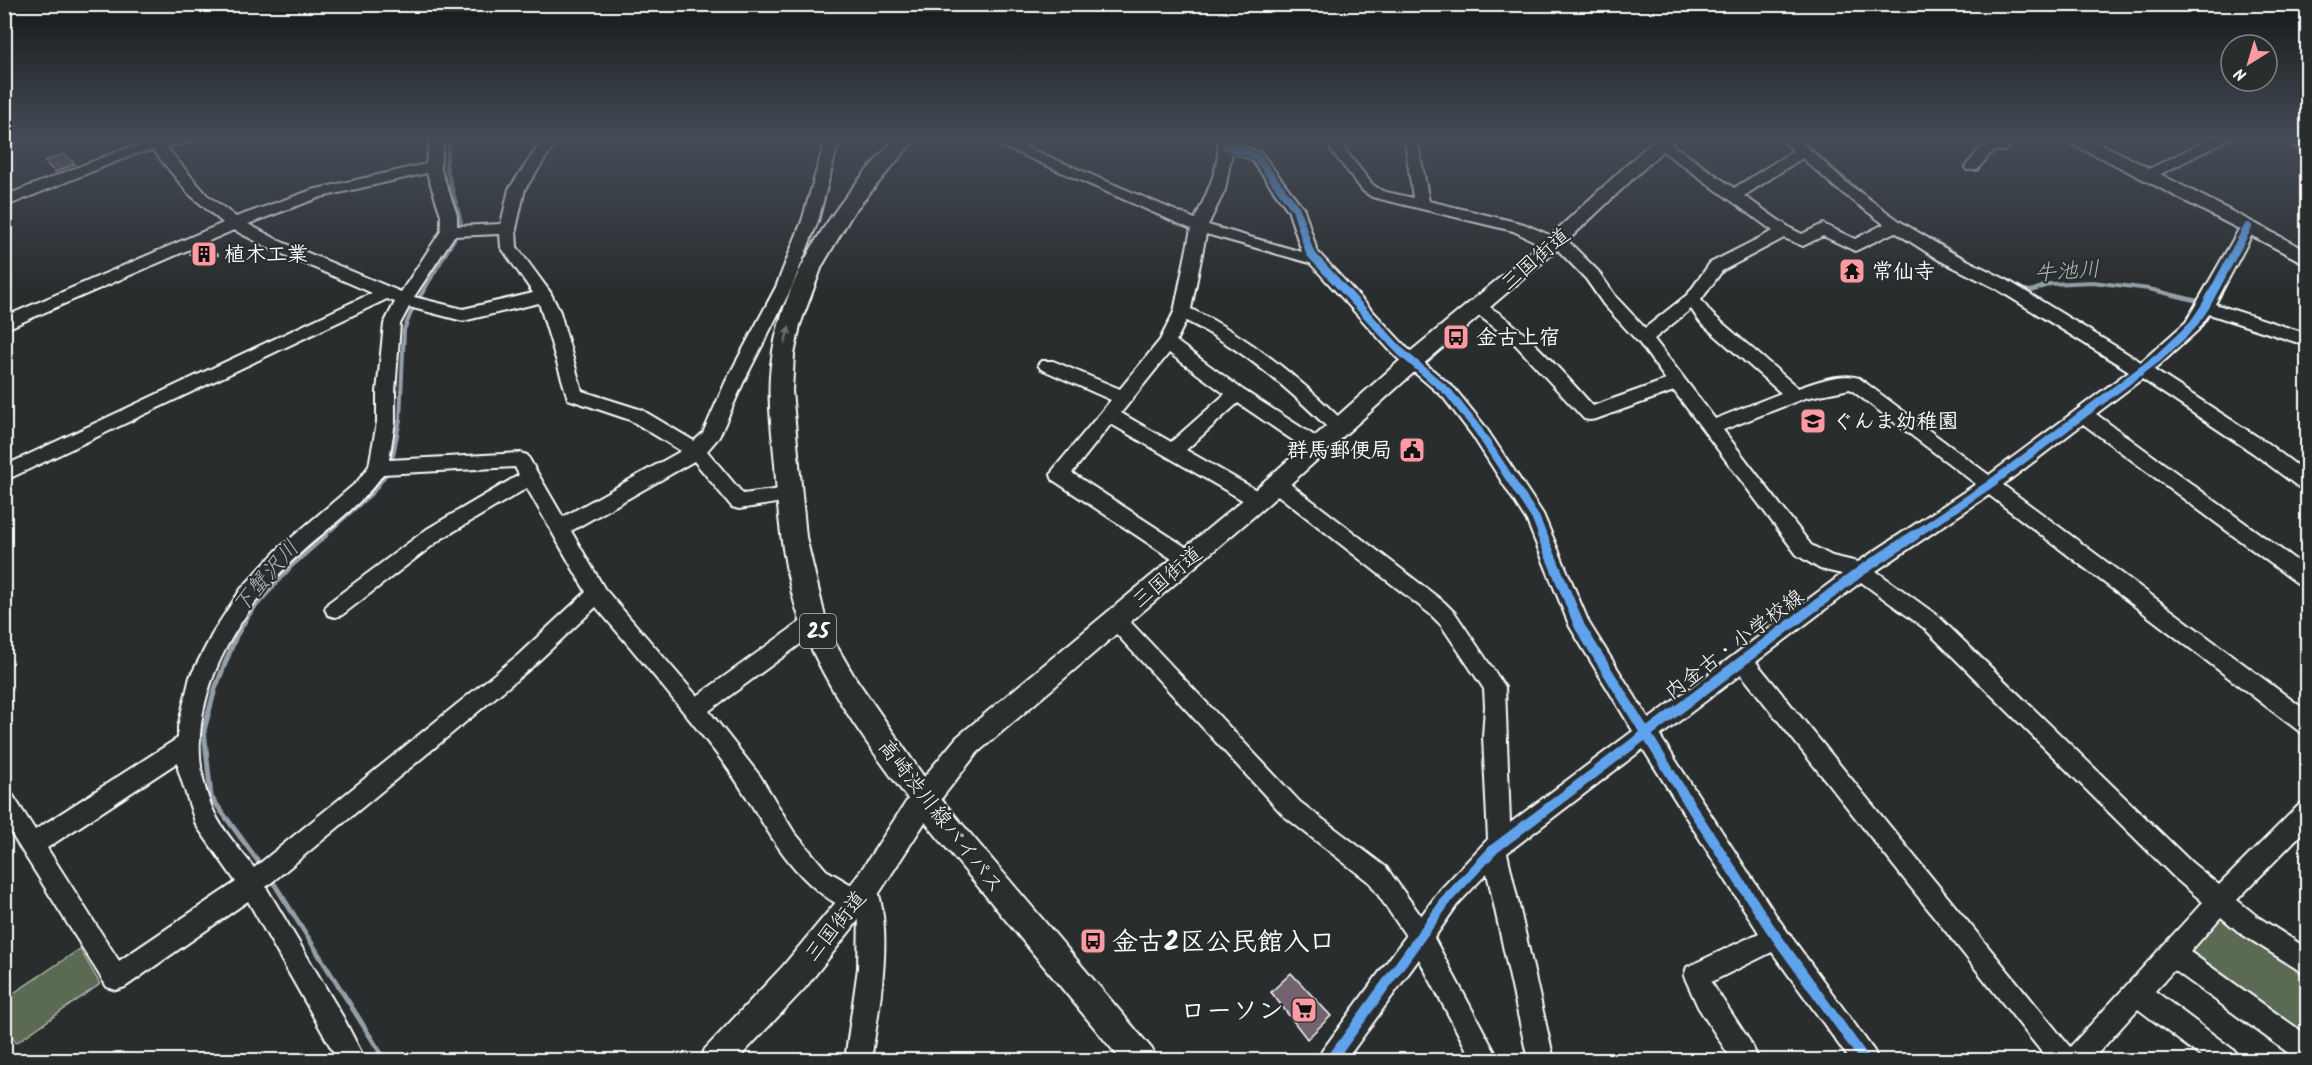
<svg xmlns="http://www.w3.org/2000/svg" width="2312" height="1065" viewBox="0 0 2312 1065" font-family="Kalam,'Klee One',sans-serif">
  <rect width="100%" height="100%" fill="#2a2d2e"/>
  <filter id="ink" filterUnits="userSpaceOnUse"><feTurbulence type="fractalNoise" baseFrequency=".0167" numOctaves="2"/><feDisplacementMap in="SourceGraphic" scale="12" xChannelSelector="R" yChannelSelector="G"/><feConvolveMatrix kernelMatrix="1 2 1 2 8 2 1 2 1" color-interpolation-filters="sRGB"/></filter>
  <g filter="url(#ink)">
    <g fill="#5a6a52" stroke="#acb4a8" stroke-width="1.5">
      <polygon points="2218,914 2307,972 2307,1041 2184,953"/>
      <polygon points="80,949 100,984 16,1043 5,1024 5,999"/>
    </g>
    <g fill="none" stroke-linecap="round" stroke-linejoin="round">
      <g stroke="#94a0a9" stroke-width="4">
        <polyline points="1799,140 1866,197"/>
        <polyline points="1917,232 1978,266"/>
        <polyline points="2019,289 2031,291 2050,284 2093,282 2149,289 2202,302"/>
        <polyline points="324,536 373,492 386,474 393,455 400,419 404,330 412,310 456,236 461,222 446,166 450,138"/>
      </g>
      <g stroke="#94a0a9" stroke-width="5">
        <polyline points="263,868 211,797 204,730 215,689 236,636 251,611 290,567 326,535"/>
        <polyline points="270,877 385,1060"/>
      </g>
    </g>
    <g fill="#72626d" stroke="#fff" stroke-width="1.5">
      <polygon points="64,154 75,164 55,172 44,161"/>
      <polygon points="203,246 218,255 205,263 190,254"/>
      <polygon points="1291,973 1331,1016 1307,1039 1271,992"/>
    </g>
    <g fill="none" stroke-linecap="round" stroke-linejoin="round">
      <g stroke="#fff" stroke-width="4">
        <g id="minor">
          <polygon points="4,138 23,138 4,147"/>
          <path d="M145,138H195L193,141L166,147L207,195L236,217L312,190L426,164L430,138H444L440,167L457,215V226L501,224L509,189L544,138H559L525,189L516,229L517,247L550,292L560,312L582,391L642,410L694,441L703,433L726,381L776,287L802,221L823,148L829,138H844L837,148L818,221L792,287L744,381L719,437L707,451L743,494L788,488L795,490L798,495L795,500L739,509L732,507L694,461L571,531L604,588L697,696L807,617L814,615L821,617L824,623L821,629L709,711L760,776L794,832L826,870L855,887L858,880L866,877L874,880C895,928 879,1009 871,1060H845L858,968L859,911L856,913C786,885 765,818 723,762C682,709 640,658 596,607L532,667L266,887L343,1017L365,1060H338L248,901L125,987L116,990L107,987L4,822V791L12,794L35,830L178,738V727L190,677L215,629L241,589L277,550L357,482L369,466L377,422V392L384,324L395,302L387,299L4,481V466L372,293L271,249L234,230L4,330V317L223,223L189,194L153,150L138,153L4,207V196L129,147L148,143ZM427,173L441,215V231L401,292L282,242L248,224L321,197ZM500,234L501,247L533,293L463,309L414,297L454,236ZM539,303L568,399L630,420L681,451L563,517L527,455L520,453L389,460L395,422V392L400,324L409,307L463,321ZM515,467L519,475L427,529L328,603L325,609L328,615L335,617L342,615L441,539L527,488L586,592L518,655L254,868C241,850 223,832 214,812C173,723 227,624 291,562C321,532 359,509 383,474ZM178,762V769L196,825L236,882L119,961L47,848Z"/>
          <path d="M984,138H1005L1195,219C1205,198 1223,162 1217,138H1231L1233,143L1261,153L1304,209L1317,251L1407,348L1455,389L1484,425L1543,514L1589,623L1649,719L1842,574L1820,569L1797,555L1674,391L1596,419L1590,420L1584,419L1512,341L1473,311L1471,307L1473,303C1497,296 1575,386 1593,406L1666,380L1640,344L1604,305L1586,279L1555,247H1547L1513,231L1372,197L1363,191L1331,150L1333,138H1347L1345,150L1373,185L1382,191L1413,198L1405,142L1407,139H1417L1429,201L1524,224L1552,236H1563L1598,271L1616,297L1645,328L1688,294L1710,263L1773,231L1657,147L1655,144L1662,140L1667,141L1734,188L1793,151L1781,138H1797L1847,183L1901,222L1951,252L2007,280L2141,362L2186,322L2242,224H2254L2256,227L2215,304L2308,334V346L2209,314L2198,330L2154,370L2267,443L2308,474V491L2301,489L2253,453L2142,379L2096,414L2308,569V588L2301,586L2083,424L2003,485L2308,712V734L2300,732L1989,495L1876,571L1938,616L2191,862L2219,885L2300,804L2308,801V827L2237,900L2258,917L2308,949V976L2240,933L2221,917L2190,952L2308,1036V1060H2298L2174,970L2155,991L2235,1051L2239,1060H2205L2138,1009L2092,1060H2048L1741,674L1660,736L1779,920L1874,1051L1878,1060H1850L1772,952L1711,982L1749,1040L1759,1060H1732L1698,1007L1684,976L1687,967L1759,933L1643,749L1507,853L1554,1060H1528L1487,873L1457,905L1434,938L1499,1060H1472L1419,959L1346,1060H1318L1322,1051L1406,936L1370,883L1284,816L1109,626L1106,620L1109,614L1116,612L1123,614L1300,802L1386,867L1421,916L1441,889L1488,839L1483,737L1485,706L1484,689L1441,625L1430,614L1270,489L1268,484L1270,479L1277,477L1284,479L1444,602L1455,613L1505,687L1510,823L1633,731L1570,627L1527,521L1472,435L1443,397L1395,356L1310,263L1206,234L1191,309C1250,337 1299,378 1345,423L1348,428L1345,433L1339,435L1333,433C1289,389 1242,348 1186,321L1176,341L1243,390L1324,442L1326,447L1324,452L1317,454L1310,452L1238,403L1186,450L1265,495L1268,500L1265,505L1258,507L1251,505L1111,424L1072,473L1195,553L1198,559L1195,565L1188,567L1181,565L1053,480L1051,475L1053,470L1111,400L1041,369L1038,365L1041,361H1053L1120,389L1160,340L1174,312L1191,229ZM1232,152L1251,159L1288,210L1302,252L1208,225L1225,190ZM1802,158L1837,189L1884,224L1855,239L1823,224L1802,234L1790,228L1744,196ZM1895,232L1939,260L1995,288L2129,371L1989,475L1859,378C1841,372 1816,382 1798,388L1712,314L1701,300L1722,271L1784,238L1803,246L1823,236L1855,251ZM1691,309L1700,322L1781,393L1715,419L1654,339ZM1169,353L1225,394L1171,442L1121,413ZM1850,389L1976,484L1858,562L1832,556L1811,545L1723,430L1805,398ZM1861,582L1924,628L2175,878L2203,902L2070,1047L1756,662Z"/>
          <polygon points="2001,138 2017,138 2005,151 1993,151 1977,170 1967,170 1965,167 1986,141 1998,142"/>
          <polygon points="2211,138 2231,138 2153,178 2143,178 2140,175 2143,172"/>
          <polygon points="2279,138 2298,138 2308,144 2308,154"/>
        </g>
      </g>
      <g stroke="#fff" stroke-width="4">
        <g id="major">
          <path d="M896,138H916L853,213L822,266L800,325L794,355L792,391L806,537L826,621L835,643L854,676L924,777L957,737L1250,494L1405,356L1550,236L1656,138H1676L1564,244L1421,366L1266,506L977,753L941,799L1152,1049L1157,1060H1121L925,822L876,898L805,988L737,1060H700L705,1049L783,966L856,878L908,799C870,748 829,693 805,634C784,581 778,520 775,464C772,431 767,398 771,365C781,277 837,200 896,138Z"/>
          <polygon points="2063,138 2088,138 2116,151 2308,251 2308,265 2104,159 2066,142"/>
        </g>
      </g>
      <use href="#minor" fill="#2a2d2e" fill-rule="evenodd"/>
      <use href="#major" fill="#2a2d2e" fill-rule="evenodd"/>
      <g stroke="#2a2d2e" stroke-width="10">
        <g id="cycleway-far1">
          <polyline points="1226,146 1256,156 1296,209 1310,253 1401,352 1449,393 1478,430 1536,519 1543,536"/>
          <polyline points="1913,536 1989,485 2158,358 2192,326 2205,307 2248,227"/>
        </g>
      </g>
      <g stroke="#2a2d2e" stroke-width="14">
        <g id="cycleway">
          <polyline points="1542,535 1580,627 1695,813 1770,928 1865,1060"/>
          <polyline points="1331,1060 1449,897 1494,849 1861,571 1915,535"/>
        </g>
      </g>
      <use href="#cycleway-far1" stroke="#60a3ed" stroke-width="8"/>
      <use href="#cycleway" stroke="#60a3ed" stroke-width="10"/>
    </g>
    <defs><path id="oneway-solid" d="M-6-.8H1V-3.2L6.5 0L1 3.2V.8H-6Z" transform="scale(1.5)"/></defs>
    <use fill="#6a6c6d" href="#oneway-solid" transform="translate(787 335) rotate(-76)"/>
  </g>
  <linearGradient id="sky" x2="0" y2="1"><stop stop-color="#171919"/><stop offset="0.48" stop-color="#444c57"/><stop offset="1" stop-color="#444c57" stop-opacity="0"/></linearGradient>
  <rect width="2312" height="288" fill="url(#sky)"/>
  <defs>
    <g id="building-square" transform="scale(1.35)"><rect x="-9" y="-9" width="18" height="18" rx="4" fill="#ff9aa2" stroke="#2a2d2e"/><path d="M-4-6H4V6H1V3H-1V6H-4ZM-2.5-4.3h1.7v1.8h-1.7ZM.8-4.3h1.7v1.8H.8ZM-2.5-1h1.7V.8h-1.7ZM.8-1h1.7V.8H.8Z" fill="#111"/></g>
    <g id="temple-square" transform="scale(1.35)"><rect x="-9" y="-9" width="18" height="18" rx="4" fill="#ff9aa2" stroke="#2a2d2e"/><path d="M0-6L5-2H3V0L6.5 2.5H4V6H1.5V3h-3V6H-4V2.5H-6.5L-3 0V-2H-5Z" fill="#111"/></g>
    <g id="bus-square" transform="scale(1.35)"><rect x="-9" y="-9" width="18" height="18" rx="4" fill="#ff9aa2" stroke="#2a2d2e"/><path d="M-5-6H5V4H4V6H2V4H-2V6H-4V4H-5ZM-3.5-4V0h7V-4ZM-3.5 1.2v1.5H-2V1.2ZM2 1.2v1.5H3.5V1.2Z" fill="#111"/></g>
    <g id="school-square" transform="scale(1.35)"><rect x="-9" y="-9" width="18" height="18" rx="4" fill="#ff9aa2" stroke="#2a2d2e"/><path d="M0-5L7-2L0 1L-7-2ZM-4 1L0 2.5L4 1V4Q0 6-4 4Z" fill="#111"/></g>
    <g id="civic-square" transform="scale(1.35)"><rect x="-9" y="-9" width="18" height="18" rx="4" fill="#ff9aa2" stroke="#2a2d2e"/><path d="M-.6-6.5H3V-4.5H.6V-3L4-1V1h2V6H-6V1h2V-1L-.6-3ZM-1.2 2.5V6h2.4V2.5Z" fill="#111"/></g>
    <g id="supermarket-square" transform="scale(1.35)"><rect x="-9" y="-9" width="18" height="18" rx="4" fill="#ff9aa2" stroke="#2a2d2e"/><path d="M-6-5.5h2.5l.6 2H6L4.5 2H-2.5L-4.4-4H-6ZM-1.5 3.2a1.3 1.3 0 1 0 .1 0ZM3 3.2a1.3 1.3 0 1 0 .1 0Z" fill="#111"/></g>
  </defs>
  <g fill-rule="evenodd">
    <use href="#building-square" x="204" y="254"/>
    <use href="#temple-square" x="1852" y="271"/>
    <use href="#bus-square" x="1456" y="337"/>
    <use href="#school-square" x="1813" y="421"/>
    <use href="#civic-square" x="1412" y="450"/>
    <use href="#bus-square" x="1093" y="941"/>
    <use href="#supermarket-square" x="1304" y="1010"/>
  </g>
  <g text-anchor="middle" stroke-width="4.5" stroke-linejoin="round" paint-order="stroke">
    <rect fill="#2a2d2e" stroke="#bfc0c0" stroke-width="1.5" x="800" y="614" width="36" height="34" rx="4.5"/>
    <g font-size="20" font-weight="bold" fill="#fff">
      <text x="818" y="638">25</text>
    </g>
    <g font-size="21" font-weight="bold" fill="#fff" stroke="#2a2d2e" text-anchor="start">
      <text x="224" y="261">植木工業</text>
      <text x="1872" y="278">常仙寺</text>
      <text x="1476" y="344">金古上宿</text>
      <text x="1832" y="428">ぐんま幼稚園</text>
      <text x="1392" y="457" text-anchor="end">群馬郵便局</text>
    </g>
    <g font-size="21" fill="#fff" stroke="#2a2d2e">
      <text transform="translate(1535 259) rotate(-41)" y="7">三国街道</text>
      <text transform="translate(1167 577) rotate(-40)" y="7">三国街道</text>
      <text transform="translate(1734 644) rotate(-37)" y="7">内金古・小学校線</text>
      <text transform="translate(941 816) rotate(52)" y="7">高崎渋川線バイパス</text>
      <text transform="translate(835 926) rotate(-51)" y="7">三国街道</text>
    </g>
    <g font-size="22" font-style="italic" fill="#afb8bf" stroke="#2a2d2e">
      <text transform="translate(2067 270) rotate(-4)" y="8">牛池川</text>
      <text transform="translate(265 576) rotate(-49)" y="8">下蟹沢川</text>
    </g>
    <g font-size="26" font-weight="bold" fill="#fff" stroke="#2a2d2e" text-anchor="start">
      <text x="1112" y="950">金古2区公民館入口</text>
      <text x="1284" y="1019" text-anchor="end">ローソン</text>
    </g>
  </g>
  <rect width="2312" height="1065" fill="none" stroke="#2a2d2e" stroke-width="24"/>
  <rect x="12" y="12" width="2288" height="1041" fill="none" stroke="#fff" stroke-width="2" filter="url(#ink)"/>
  <g transform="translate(2249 63) rotate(217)"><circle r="28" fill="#2a2d2e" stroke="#7f8182" stroke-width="1.5"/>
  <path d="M0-4.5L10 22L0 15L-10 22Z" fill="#ff9aa2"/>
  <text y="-9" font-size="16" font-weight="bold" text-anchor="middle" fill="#ffffff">N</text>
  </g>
</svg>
